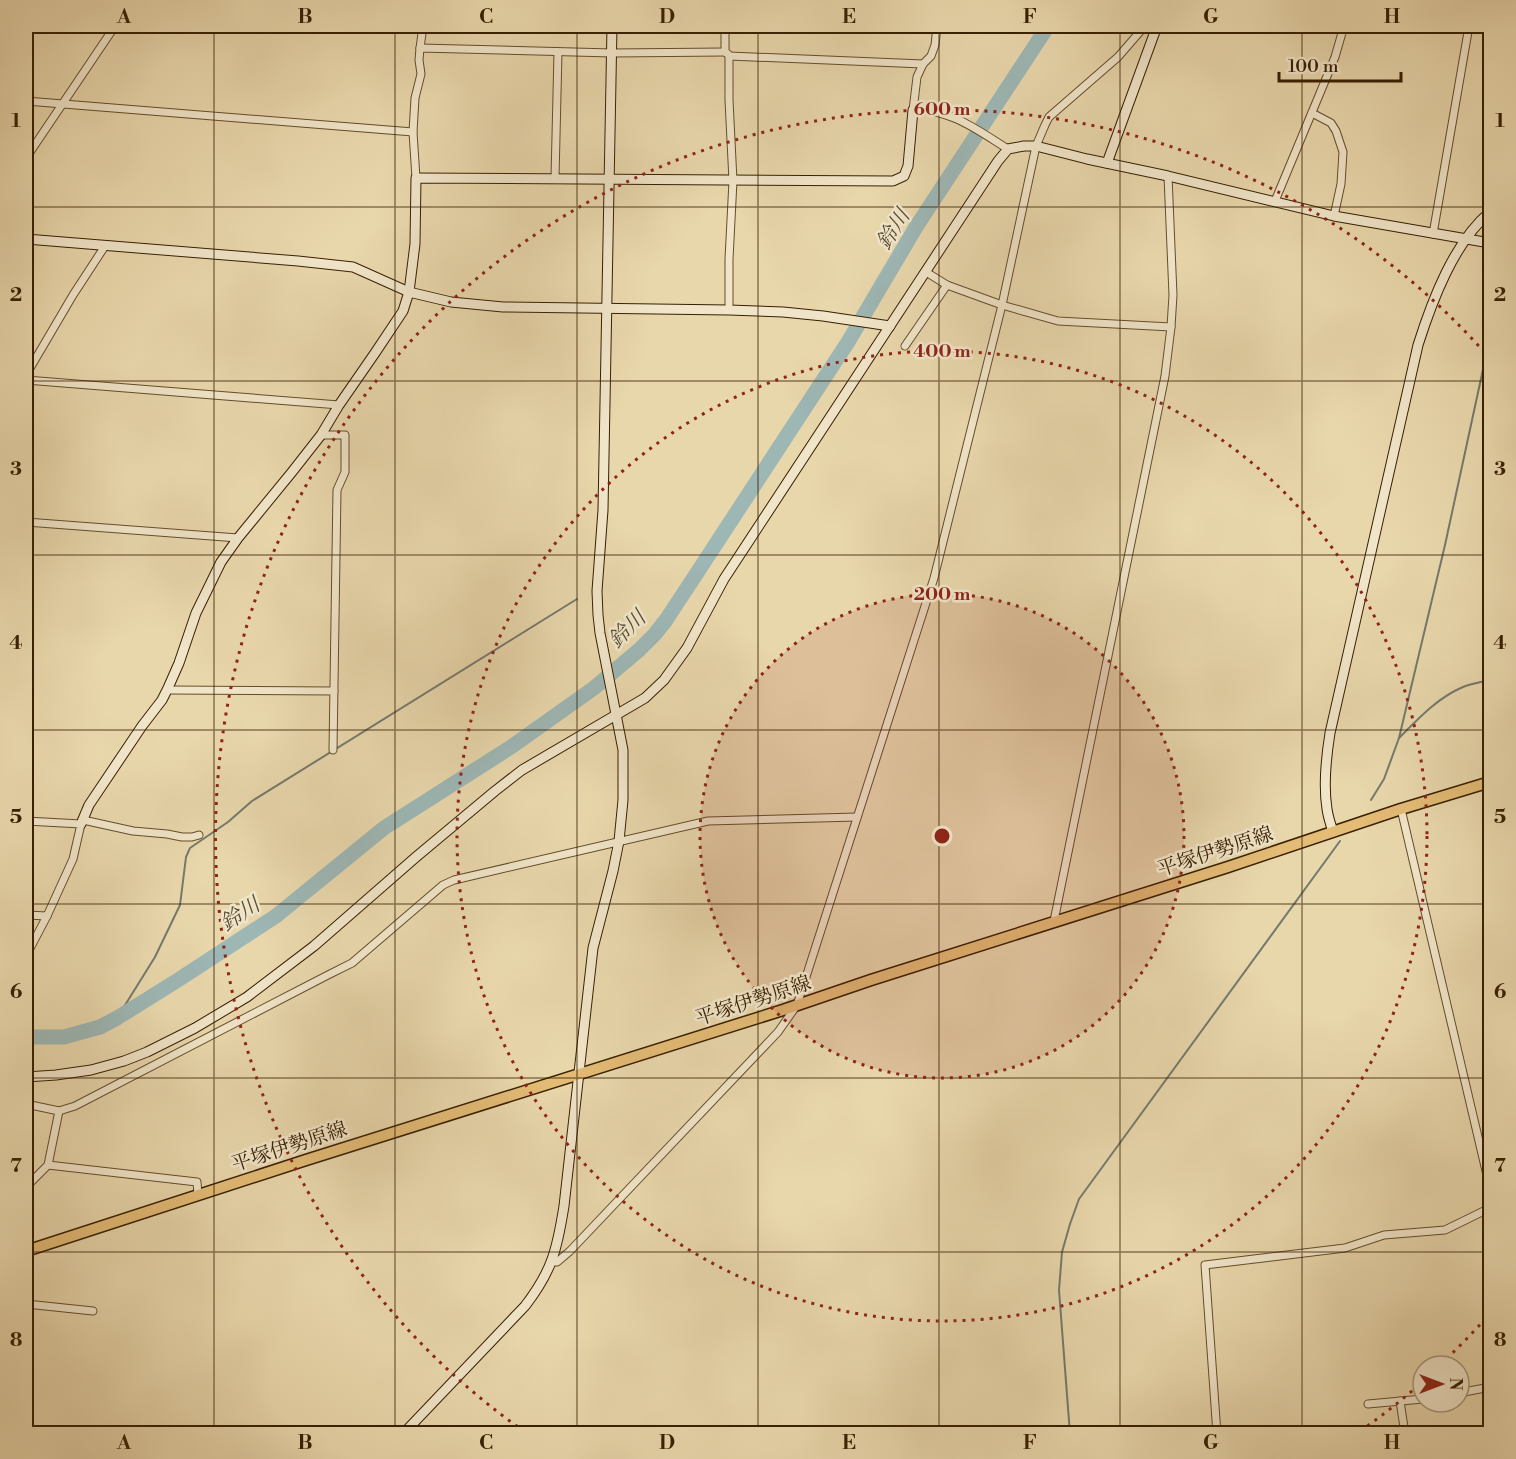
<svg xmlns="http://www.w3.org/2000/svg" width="1516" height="1459" viewBox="0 0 1516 1459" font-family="'Libre Bodoni','Noto Serif JP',serif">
  <rect width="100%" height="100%" fill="#e9d7ac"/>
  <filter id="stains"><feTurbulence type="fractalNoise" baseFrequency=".00333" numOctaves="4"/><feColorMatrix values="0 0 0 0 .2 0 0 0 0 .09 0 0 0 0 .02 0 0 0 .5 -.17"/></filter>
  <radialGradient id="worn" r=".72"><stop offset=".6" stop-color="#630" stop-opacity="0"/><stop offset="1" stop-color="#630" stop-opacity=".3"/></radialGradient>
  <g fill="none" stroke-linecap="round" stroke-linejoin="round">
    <g stroke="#747a6d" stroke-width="2">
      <path d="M1399,738C1418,719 1437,698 1463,687C1471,684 1481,682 1490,680"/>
      <polyline points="1371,800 1384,779 1399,738 1445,545 1490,337"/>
      <polyline points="117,1018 155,957 180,905 186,857 190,848 228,822 252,801 577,599"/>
      <polyline points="1070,1434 1059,1290 1062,1252 1070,1224 1079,1199 1340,841"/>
    </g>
    <polyline stroke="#9db7b5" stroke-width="15" points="26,1037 64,1037 100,1027 117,1018 178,980 276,916 384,828 511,747 594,688 639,650 655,634 666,620 693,579 848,342 916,227 1048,26"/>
    <g stroke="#644d2b" stroke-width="9">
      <g id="street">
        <polyline points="725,26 725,52 728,54"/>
        <path d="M937,26L935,45L931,56L923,64L917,77L913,110C951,109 977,130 1008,149"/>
        <polyline points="420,48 423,26"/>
        <polyline points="26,101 413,132"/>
        <polyline points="1312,113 1331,123 1336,131 1343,152 1341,184 1334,216"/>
        <polyline points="26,158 115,26"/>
        <polyline points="416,178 413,132 415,98 421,74 419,60 420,48 612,53 725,52"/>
        <polyline points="555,178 558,52"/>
        <polyline points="1275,201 1335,57 1344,26"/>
        <polyline points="1433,234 1469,26"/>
        <polyline points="926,272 947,285 1002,305 1058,321 1171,327"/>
        <polyline points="729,310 729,259 733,181 729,100 729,56 923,64"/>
        <polyline points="905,346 947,285"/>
        <polyline points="26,375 73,295 105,246"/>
        <polyline points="26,380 339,405"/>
        <polyline points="321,435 345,435 345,472 337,490 333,750"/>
        <polyline points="26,522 238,538"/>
        <polyline points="167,690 334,691"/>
        <polyline points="1401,809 1490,1188"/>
        <polyline points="83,820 133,831 167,834 182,837 192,837 199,835"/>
        <polyline points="26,821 81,824 73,859 47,916 26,956"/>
        <polyline points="26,915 47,916"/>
        <polyline points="1054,921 1165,376 1171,327 1173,295 1168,176"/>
        <polyline points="26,1104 59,1111 75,1106 328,975 352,963 443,885 454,880 708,821 857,817"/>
        <polyline points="48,1165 197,1182 198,1195"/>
        <polyline points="26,1187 48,1165 59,1111"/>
        <polyline points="552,1262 557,1262 570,1251 778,1032 797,1005 934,578 1002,305 1036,146 1045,125 1049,117 1118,57 1144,27 1156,28"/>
        <polyline points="26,1304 93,1311"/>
        <polyline points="1459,1393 1490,1387"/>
        <polyline points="1400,1401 1405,1434"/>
        <polyline points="1368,1404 1423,1399"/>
        <polyline points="1217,1434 1205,1265 1345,1248 1384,1235 1445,1230 1490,1208"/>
      </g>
    </g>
    <g stroke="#371f00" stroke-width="11">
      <g id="secondary">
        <polyline points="1107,163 1157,26"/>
        <polyline points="26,239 298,261 353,267 409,292 451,302 503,307 729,310 783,312 823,316 890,326"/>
        <polyline points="81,824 89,805 142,726 162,700 168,688 179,663 196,613 221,562 238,538 292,472 321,435 339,405 375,353 403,311 409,292 415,244 416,178 893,181 904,176 908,166 913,110"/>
        <path d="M1333,832C1331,825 1328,817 1327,809C1323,784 1326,758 1330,733L1418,345C1432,301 1454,242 1490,212"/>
        <polyline points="26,1077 56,1075 91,1070 124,1061 147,1052 195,1028 247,997 314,946 416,857 495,791 522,770 645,698 664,680 687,648 724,579 998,161 1008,149 1024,146 1036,146 1087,159 1168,176 1334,216 1490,243"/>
        <path d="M403,1434L525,1306C552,1271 557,1250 564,1206L593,948L613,871L619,841L623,800V750L600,633L598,615L597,591L603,510L612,26"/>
      </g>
    </g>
    <g stroke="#371f00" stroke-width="13">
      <polyline id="primary" points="26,1251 306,1160 783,1010 871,980 1228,867 1401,809 1490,782"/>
    </g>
    <use href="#street" stroke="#f1e5c9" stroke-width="7"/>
    <use href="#secondary" stroke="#f1e5c9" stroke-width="9"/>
    <use href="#primary" stroke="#e4bc76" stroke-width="10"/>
  </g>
  <path fill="none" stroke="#371f00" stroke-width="1.5" stroke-opacity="0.55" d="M214,26V1434M395,26V1434M577,26V1434M758,26V1434M939,26V1434M1120,26V1434M1302,26V1434M26,207H1490M26,381H1490M26,555H1490M26,730H1490M26,904H1490M26,1078H1490M26,1252H1490"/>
  <circle cx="942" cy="836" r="242" fill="#8f2418" fill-opacity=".12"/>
  <g fill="none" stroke="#8f2418" stroke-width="3" stroke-dasharray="3 6">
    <circle cx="942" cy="836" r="242"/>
    <circle cx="942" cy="836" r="485"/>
    <path d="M1486 1318A727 727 0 0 1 1442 1363M1419 1385A727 727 0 0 1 1359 1432M525 1432A727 727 0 1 1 1486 354"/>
  </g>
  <g text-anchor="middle" stroke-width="5" stroke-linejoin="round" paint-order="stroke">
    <g font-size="20" fill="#371f00" stroke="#f1e5c9">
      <text transform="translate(1215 851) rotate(-18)" y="7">平塚伊勢原線</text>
      <text transform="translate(753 1000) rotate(-18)" y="7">平塚伊勢原線</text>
      <text transform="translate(289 1146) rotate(-18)" y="7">平塚伊勢原線</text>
    </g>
    <g font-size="21" font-style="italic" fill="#564d36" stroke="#f1e5c9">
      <text transform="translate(893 229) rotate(-57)" y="7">鈴川</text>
      <text transform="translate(627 629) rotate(-45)" y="7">鈴川</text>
      <text transform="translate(240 914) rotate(-33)" y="7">鈴川</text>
    </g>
  </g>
  <circle cx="942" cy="836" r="9" fill="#8f2418" stroke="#f1e5c9" stroke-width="3"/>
  <g font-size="18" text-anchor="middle" font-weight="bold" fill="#8f2418" stroke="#f1e5c9" stroke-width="5" stroke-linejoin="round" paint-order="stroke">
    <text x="942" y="115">600 m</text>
    <text x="942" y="357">400 m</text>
    <text x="942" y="600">200 m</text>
  </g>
  <rect width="1516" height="1459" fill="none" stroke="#e9d7ac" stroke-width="66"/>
  <g transform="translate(1441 1384) rotate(90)"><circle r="28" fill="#f1e5c9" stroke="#a79679" stroke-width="1.5"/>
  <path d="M0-4.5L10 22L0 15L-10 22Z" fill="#8f2418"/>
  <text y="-9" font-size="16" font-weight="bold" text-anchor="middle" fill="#371f00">N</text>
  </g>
  <path d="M1279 72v9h122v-9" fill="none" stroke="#371f00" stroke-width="3"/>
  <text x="1288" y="72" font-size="18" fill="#371f00" stroke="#f1e5c9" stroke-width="4.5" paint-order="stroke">100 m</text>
  <rect x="33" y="33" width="1450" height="1393" fill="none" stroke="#371f00" stroke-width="2"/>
  <g font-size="20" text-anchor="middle" font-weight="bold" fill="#371f00">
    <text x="124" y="23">A</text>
    <text x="305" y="23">B</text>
    <text x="486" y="23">C</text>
    <text x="667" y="23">D</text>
    <text x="849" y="23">E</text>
    <text x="1030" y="23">F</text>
    <text x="1211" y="23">G</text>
    <text x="1392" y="23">H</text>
    <text x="16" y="127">1</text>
    <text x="1500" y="127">1</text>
    <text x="16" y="301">2</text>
    <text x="1500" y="301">2</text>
    <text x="16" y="475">3</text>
    <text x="1500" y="475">3</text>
    <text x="16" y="649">4</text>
    <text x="1500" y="649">4</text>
    <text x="16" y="823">5</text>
    <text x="1500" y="823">5</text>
    <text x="16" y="998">6</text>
    <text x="1500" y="998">6</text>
    <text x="16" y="1172">7</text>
    <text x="1500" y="1172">7</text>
    <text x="16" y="1346">8</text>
    <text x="1500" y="1346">8</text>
    <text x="124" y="1449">A</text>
    <text x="305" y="1449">B</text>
    <text x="486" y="1449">C</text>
    <text x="667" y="1449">D</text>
    <text x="849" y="1449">E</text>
    <text x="1030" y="1449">F</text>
    <text x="1211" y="1449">G</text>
    <text x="1392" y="1449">H</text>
  </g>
  <rect width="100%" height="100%" filter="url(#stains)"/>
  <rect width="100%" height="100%" fill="url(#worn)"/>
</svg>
